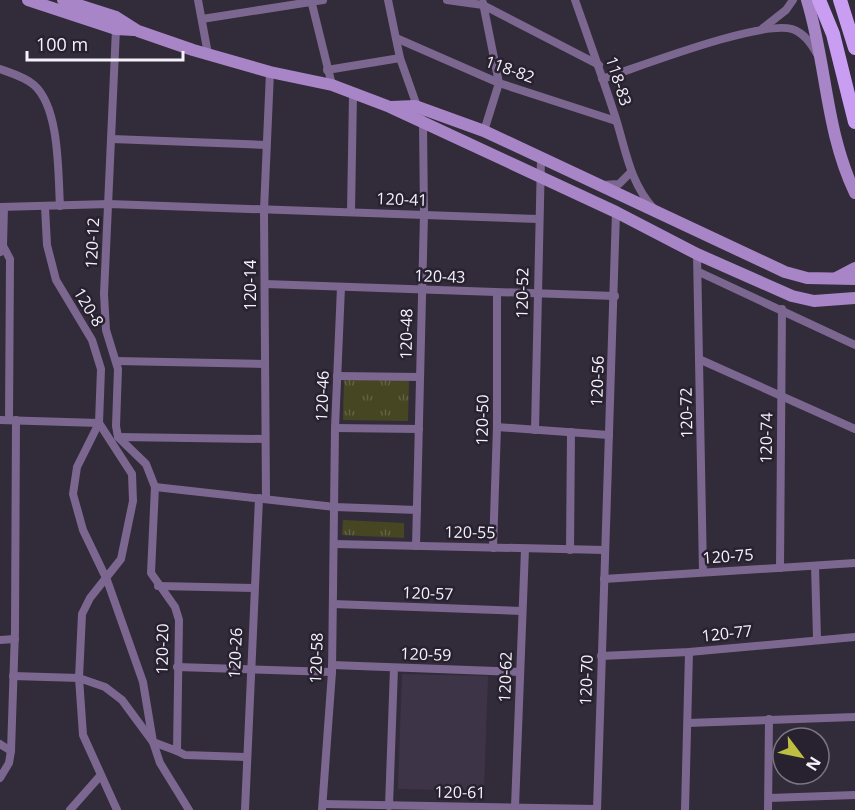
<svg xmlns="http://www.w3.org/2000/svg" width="855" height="810" viewBox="0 0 855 810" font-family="'Open Sans',sans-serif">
  <defs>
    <pattern id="park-tufts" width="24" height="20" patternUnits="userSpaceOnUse" patternTransform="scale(1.5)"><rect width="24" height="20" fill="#464622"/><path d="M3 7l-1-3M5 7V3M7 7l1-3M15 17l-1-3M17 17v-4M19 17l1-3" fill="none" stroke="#616143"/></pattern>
  </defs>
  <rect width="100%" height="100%" fill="#322b39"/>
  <polygon fill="#3e3448" points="402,674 488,676 484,791 398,789"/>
  <g fill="url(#park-tufts)">
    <polygon points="344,378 409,380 408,421 343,420"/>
    <polygon points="343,520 404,523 404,538 342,535"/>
  </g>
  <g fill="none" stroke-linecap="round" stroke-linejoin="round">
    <g stroke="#7c6790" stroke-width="8">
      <polyline points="198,0 208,54"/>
      <polyline points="311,0 332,85"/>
      <polyline points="388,0 400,58 423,123 424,214 416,546"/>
      <polyline points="447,0 483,5 599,65"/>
      <path d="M575,0C589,40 603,79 616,119C626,151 630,183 654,209"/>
      <polyline points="483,3 499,83 484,131"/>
      <polyline points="202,19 323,0"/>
      <polyline points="763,28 786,10 793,0"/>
      <polyline points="116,29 104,294 106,330 118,369 116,426 118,437 146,464 155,487 151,573 175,607 179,620 177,751 185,755 246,757"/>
      <polyline points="396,38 499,83 616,121"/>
      <path d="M0,69C11,73 25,77 34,85C60,108 58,174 60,206"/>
      <polyline points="327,70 400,58"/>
      <path d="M602,79C639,67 759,20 792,29C804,33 811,43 817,54"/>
      <polyline points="112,139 266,145"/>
      <polyline points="603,185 619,184 631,172"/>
      <polyline points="0,207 109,204 538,219"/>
      <polyline points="45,207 47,245 56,280 92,340 101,369 99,423 77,467 73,494 83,530 107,580 143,682 153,742 160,763 189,810"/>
      <polyline points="351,212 353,94"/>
      <polyline points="3,246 10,259 9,420"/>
      <polyline points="0,252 3,246 4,207"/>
      <polyline points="697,254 703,572"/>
      <polyline points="699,272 855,345"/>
      <polyline points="265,284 615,296"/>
      <polyline points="701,360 855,429"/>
      <polyline points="116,361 265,364"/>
      <polyline points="337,376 420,377"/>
      <polyline points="0,420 99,423"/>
      <polyline points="99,423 132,474 133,501 121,559 90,598 82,614 79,678 83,735 117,810"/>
      <polyline points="497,427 609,435"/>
      <polyline points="335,428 419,429"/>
      <polyline points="535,430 541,158"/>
      <polyline points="118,437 265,439"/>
      <polyline points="155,487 335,507 417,510"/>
      <polyline points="266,498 264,210 270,72"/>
      <polyline points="334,544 605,550"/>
      <polyline points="493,548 497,427 497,293"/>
      <polyline points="570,550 571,432"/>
      <polyline points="815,566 817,639"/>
      <polyline points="780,568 782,309"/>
      <polyline points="604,579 855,563"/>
      <polyline points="158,586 254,588"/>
      <polyline points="333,604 522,611"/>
      <polyline points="0,640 15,639"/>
      <polyline points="601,656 689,652 855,637"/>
      <polyline points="332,665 520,672"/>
      <polyline points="177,667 332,672"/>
      <polyline points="13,676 79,678 105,687 122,700 153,742 177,751"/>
      <polyline points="688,723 855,717"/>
      <polyline points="0,744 11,751"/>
      <polyline points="0,778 9,763 11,751 15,630 16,420"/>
      <polyline points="769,798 855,795"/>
      <polyline points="323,804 597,809"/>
      <polyline points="389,806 394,668"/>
      <polyline points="515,807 525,549"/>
      <polyline points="70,810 100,776"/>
      <polyline points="245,810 259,498"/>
      <polyline points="322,810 332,672 335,428 341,287"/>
      <polyline points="597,810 616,212"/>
      <polyline points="685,810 689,652"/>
      <polyline points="768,810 769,719"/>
    </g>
    <g stroke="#a885c7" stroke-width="12">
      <polyline points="28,0 116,29 134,30"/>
      <polyline points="63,0 116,17 138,31 193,50 270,72 332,85 390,107 616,212 697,254 792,296 814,301 855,298"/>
      <path d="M807,0C827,65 825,130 855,193"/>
      <polyline points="391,107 415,106 484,131 785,272 807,278 855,279"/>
      <polyline points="836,278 855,268"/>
    </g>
    <g stroke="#c99df2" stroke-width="14">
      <polyline points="819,0 833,34 855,122"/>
      <polyline points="840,0 855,48"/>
    </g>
  </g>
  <g text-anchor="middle" stroke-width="5" stroke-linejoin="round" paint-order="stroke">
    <g font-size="16" fill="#f6f2fb" stroke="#28212f">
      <text transform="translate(510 69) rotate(20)" y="6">118-82</text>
      <text transform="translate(619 81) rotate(72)" y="6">118-83</text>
      <text transform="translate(402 199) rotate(2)" y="6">120-41</text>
      <text transform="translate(92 243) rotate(-87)" y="6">120-12</text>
      <text transform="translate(440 276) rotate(2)" y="6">120-43</text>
      <text transform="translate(250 285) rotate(-90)" y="6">120-14</text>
      <text transform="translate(522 293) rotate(-89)" y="6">120-52</text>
      <text transform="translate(89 307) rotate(59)" y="6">120-8</text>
      <text transform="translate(406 334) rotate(-89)" y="6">120-48</text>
      <text transform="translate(597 381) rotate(-88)" y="6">120-56</text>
      <text transform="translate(322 396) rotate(-88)" y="6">120-46</text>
      <text transform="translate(686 413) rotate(-91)" y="6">120-72</text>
      <text transform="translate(482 420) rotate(-89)" y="6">120-50</text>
      <text transform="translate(766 438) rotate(-89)" y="6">120-74</text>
      <text transform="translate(470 532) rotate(1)" y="6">120-55</text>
      <text transform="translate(728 556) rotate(-4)" y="6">120-75</text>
      <text transform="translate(428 593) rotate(2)" y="6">120-57</text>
      <text transform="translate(727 633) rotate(-6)" y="6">120-77</text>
      <text transform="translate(162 649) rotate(-89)" y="6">120-20</text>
      <text transform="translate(235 653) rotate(-87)" y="6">120-26</text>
      <text transform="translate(426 654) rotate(2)" y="6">120-59</text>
      <text transform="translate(316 658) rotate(-88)" y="6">120-58</text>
      <text transform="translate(505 677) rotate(-88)" y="6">120-62</text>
      <text transform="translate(586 680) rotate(-88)" y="6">120-70</text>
      <text transform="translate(460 792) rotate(1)" y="6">120-61</text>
    </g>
  </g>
  <g transform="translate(801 756) rotate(122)"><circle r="28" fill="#28212f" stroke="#7a7581" stroke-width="1.5"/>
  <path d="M0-4.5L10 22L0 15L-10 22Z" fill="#bebf42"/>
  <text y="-9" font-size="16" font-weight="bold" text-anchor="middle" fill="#f6f2fb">N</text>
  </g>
  <path d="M27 51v9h156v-9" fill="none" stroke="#f6f2fb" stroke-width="3"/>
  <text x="36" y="51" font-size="18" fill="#f6f2fb" stroke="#28212f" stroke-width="4.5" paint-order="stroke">100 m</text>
</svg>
